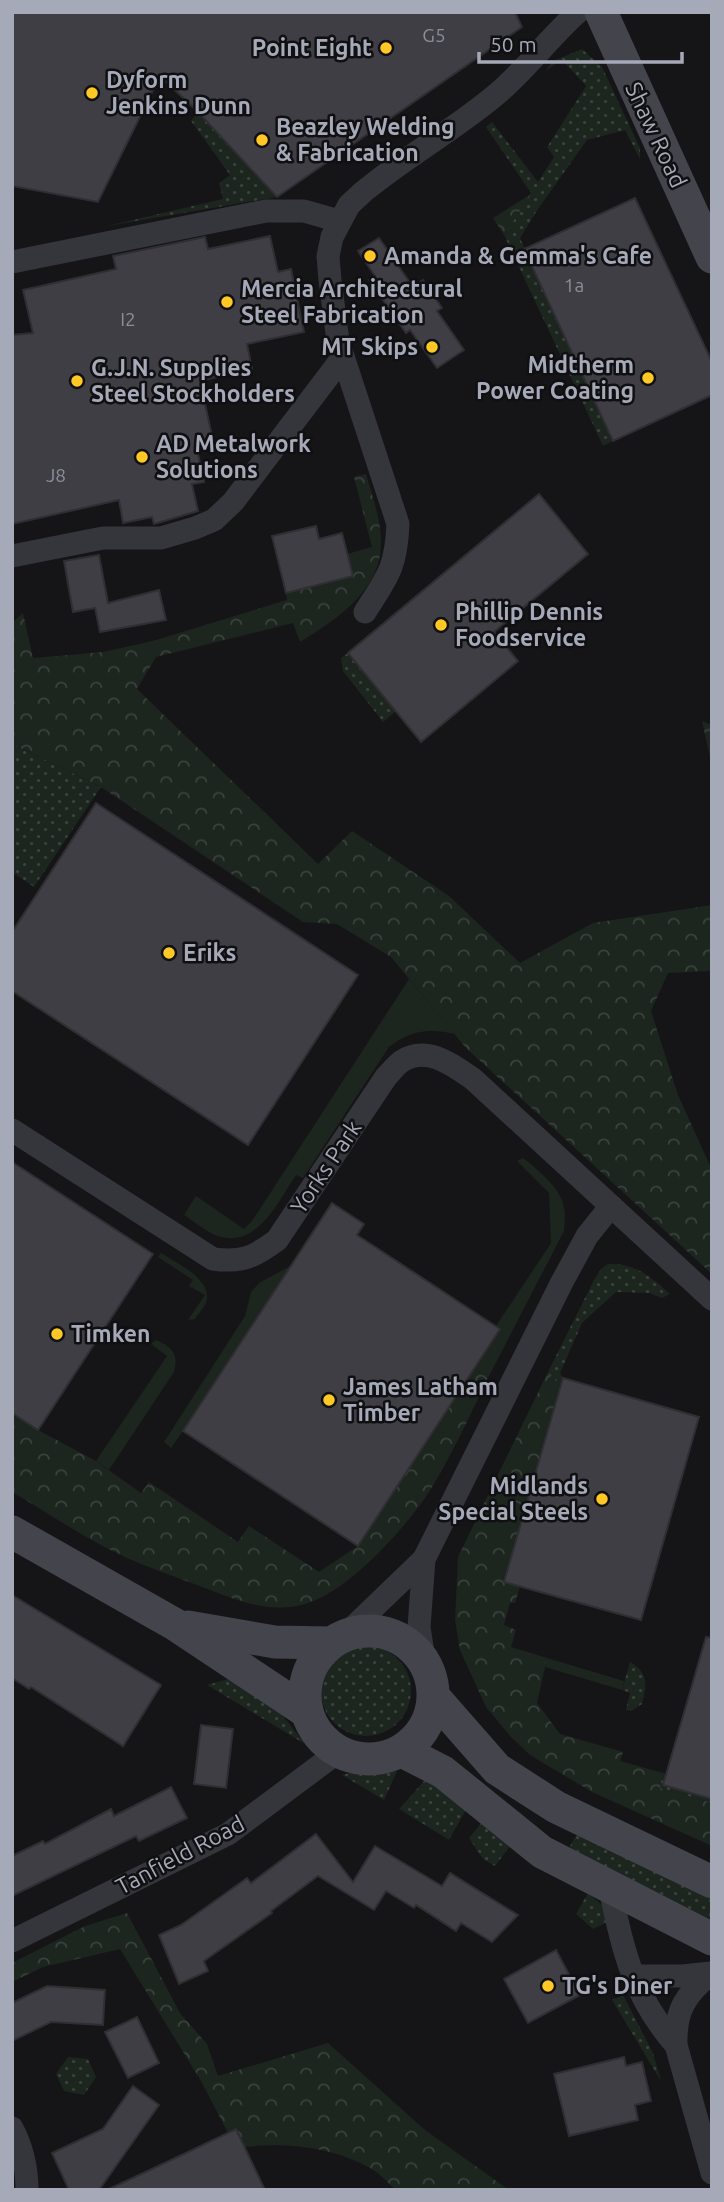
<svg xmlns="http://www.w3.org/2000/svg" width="724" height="2202" viewBox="0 0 724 2202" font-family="Ubuntu,sans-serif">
  <defs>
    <pattern id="grass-dots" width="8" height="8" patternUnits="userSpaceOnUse" patternTransform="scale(1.75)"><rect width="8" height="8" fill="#1c251e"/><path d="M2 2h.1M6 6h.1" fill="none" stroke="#3a423d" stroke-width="1.8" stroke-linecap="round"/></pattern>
    <pattern id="forest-crowns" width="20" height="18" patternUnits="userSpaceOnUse" patternTransform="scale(1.75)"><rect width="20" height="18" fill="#1c251e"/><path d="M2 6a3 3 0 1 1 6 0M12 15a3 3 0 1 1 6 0" fill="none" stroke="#3a423d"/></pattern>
  </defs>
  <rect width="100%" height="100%" fill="#151517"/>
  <g fill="url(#grass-dots)">
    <polygon points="582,49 602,67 640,148 640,159 625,130 587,140 538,209 520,238 613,441 603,446 504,235 531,193 486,127 492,122 538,182 554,157 547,147 586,86 562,60 545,71 553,61"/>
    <polygon points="198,112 277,197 107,226 223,199 219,183 230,175 191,121"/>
    <polygon points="348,653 396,711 383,722 343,671 341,658"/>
    <polygon points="12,744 101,787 34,887 12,872"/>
    <path d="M608,1264C636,1263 651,1277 670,1294L662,1298L649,1293L616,1292L582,1323L560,1373L563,1378L561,1382L547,1374L594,1280L601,1269Z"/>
    <circle cx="366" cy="1691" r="45"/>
    <path d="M630,1662C649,1673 647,1685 642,1704L631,1711L626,1710L630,1693L622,1690Z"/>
    <polygon points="235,1677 276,1707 305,1744 207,1685"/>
    <polygon points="362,1770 397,1771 384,1800 342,1775"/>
    <polygon points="663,1773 666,1774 663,1785 712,1799 712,1803 659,1788"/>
    <polygon points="426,1779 467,1808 449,1840 399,1809"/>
    <polygon points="482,1822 510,1846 495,1866 483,1859 469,1838"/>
    <polygon points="577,1834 712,1896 712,1920 569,1848"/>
    <polygon points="588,1893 604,1907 608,1922 593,1929 576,1914"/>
    <polygon points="623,1995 653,2053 661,2081 612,2000"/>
    <polygon points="68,2057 88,2059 96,2077 84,2095 64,2091 56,2074"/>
  </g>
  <g fill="url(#forest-crowns)">
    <polygon points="531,194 504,235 493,218"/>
    <path d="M366,474C372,495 381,519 381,542C382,590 336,620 300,642L293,623L156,657L137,689L318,864L352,831L449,896L520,963L593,923L712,905V971L668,973L651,1011L678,1095L712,1170V1274L466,1048L391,957L337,924L303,922L101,787L12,744V623L23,613L33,658L103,652L153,641L287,600L286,593L352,576L347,554L372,547L354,477Z"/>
    <polygon points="702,721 712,725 712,766"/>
    <path d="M474,1369L488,1378C471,1412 455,1449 435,1482C413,1521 349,1592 305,1604C267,1615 232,1598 197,1585C174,1576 150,1568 127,1558C87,1540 50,1514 12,1492V1413L38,1430L96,1461L141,1493L149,1482L238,1542L249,1526L319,1572L358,1546Z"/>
    <polygon points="547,1374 561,1382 504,1581 520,1586 515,1603 510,1603 504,1625 516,1630 511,1647 547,1658 537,1703 560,1734 623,1752 620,1761 663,1773 660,1788 712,1803 712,1846 592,1792 530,1755 511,1737 486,1707 460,1650 455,1620 458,1557"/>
    <path d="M127,1913L180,2013L207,2044L218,2076L328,2043L425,2130L509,2190H396C389,2184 382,2176 375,2171C338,2148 288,2142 245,2147L236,2129L228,2133L201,2081L120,1949L43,1967L12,1982V1963L85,1926Z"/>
  </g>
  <g fill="#1c251e">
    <path d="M409,979L455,1034C429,1028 411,1030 389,1047L303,1178L296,1175C279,1200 259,1246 221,1237C208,1234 195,1222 184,1215L196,1196L244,1229L252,1221Z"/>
    <path d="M523,1158C531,1163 537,1170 544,1176C563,1195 567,1205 564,1231L488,1378L474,1369L500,1329L496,1326L551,1243L549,1193L517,1161Z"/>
    <path d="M161,1253C176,1263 217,1281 205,1305C203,1309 198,1314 195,1319L188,1320L205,1295L189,1286L193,1280L158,1257Z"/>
    <polygon points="292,1265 183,1431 171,1448 164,1442 245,1316 251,1292 259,1283"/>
    <path d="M156,1340C172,1347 179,1354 174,1372L109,1470L96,1461L167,1356L151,1344Z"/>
    <polygon points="547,1658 624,1681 622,1690 545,1667"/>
  </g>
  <g fill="#3e3e44" stroke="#2f2e33" stroke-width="2">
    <polygon points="12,12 515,12 522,27 277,197 198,112 160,76 98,202 12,186"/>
    <polygon points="635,198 712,362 712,395 613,441 524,249"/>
    <polygon points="270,236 278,272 291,269 304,332 247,344 252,369 200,381 214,445 197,449 204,482 192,484 198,511 154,524 152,517 123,523 119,500 12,524 12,335 33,333 23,290 116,269 113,256 205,237 208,249"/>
    <polygon points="379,238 413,287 423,280 442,308 437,311 464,350 437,368 410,330 406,333 369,280 375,276 358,251"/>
    <polygon points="539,494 588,554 494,632 518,661 421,742 348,653"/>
    <polygon points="316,526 319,539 342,533 353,576 286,593 272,536"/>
    <polygon points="99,555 108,603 159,590 166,620 100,632 95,608 73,612 64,561"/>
    <polygon points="96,803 358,975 248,1145 12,991 12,932"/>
    <polygon points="12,1162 153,1254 38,1430 12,1413"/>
    <polygon points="332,1203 364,1224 357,1235 500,1329 358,1546 183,1431"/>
    <polygon points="563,1378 699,1417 641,1620 504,1582"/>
    <polygon points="12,1595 161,1685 123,1746 31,1687 29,1689 12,1678"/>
    <polygon points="706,1637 712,1638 712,1799 663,1785"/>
    <polygon points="201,1725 233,1729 226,1788 194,1784"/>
    <polygon points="171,1787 187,1818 139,1841 136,1836 12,1896 12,1856 43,1841 45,1844 111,1809 114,1816"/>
    <polygon points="316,1834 353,1882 375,1846 442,1886 450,1873 518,1915 492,1942 461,1923 456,1931 416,1905 414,1908 386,1891 374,1910 318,1876 271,1911 272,1913 204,1961 208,1971 179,1984 159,1935 181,1925 247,1878 251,1883"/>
    <polygon points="556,1950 580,1995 528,2023 504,1979"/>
    <polygon points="47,1986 105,1990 103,2025 51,2022 12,2041 12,2003"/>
    <polygon points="137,2017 159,2063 128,2078 105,2032"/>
    <polygon points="624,2057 626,2066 642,2062 651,2101 635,2105 638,2120 569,2136 554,2074"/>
    <polygon points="133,2086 159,2105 99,2190 69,2190 52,2153 103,2129"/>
    <polygon points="236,2129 265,2190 107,2190 186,2153"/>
  </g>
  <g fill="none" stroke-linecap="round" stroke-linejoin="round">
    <g stroke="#35363c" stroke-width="23">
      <polyline points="12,262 266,211 304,211 339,221"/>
      <polyline points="12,556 103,538 161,538 195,528 214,520 233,502 343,357"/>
      <path d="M365,612C388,576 396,568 398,524L338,341L330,280L328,256L332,237L349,205L363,192C406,156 456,129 498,93C527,68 550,37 578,12"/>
      <path d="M12,1130L213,1259C242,1263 254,1257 277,1240L386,1077C391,1072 396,1065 402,1061C427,1045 453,1065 473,1079L712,1299"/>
      <polyline points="343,1637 424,1559"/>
      <polyline points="424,1660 419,1627 424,1559 562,1282 587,1236 611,1206"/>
      <path d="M610,1888C622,1949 634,1998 676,2045"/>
      <polyline points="12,1941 228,1834 338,1752"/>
      <path d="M712,1973C685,1994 675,2011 676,2045L712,2173"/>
      <polyline points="632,1976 682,1976 711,1973"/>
      <path d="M12,2128C22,2147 27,2169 27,2190"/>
    </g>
    <g stroke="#43444c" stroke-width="33">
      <polyline points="601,12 712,257"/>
      <polyline points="12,1532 176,1625 307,1712"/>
      <polyline points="188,1627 275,1642 331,1643"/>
      <circle cx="369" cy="1695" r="64"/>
      <polyline points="434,1697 497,1769 556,1807 712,1882"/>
      <polyline points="402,1751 443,1772 542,1852 712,1939"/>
    </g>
  </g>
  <g fill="#ffc824" stroke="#101012" stroke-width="2.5">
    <circle cx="386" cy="48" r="7"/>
    <circle cx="92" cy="93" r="7"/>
    <circle cx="262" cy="140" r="7"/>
    <circle cx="370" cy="256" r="7"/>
    <circle cx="227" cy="302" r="7"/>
    <circle cx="432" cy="347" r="7"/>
    <circle cx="648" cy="378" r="7"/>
    <circle cx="77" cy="381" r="7"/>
    <circle cx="142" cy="457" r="7"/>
    <circle cx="441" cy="625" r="7"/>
    <circle cx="169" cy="953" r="7"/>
    <circle cx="57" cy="1334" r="7"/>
    <circle cx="329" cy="1400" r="7"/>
    <circle cx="602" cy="1499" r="7"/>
    <circle cx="548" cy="1986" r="7"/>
  </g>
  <g text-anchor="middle" stroke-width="5" stroke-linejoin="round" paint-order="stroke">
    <g font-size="19" fill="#8b8e9b">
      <text x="434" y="42">G5</text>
      <text x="574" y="292">1a</text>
      <text x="128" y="326">I2</text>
      <text x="56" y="482">J8</text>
    </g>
    <g font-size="23" font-weight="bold" fill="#a5a9b8" stroke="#101012" text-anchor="start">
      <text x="372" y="56" text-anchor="end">Point Eight</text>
      <text x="106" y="88">Dyform<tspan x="106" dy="26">Jenkins Dunn</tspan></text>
      <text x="276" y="135">Beazley Welding<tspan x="276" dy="26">&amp; Fabrication</tspan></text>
      <text x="384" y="264">Amanda &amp; Gemma's Cafe</text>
      <text x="241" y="297">Mercia Architectural<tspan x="241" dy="26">Steel Fabrication</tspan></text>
      <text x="418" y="355" text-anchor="end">MT Skips</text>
      <text x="634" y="373" text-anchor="end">Midtherm<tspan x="634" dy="26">Power Coating</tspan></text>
      <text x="91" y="376">G.J.N. Supplies<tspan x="91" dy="26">Steel Stockholders</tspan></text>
      <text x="156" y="452">AD Metalwork<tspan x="156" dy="26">Solutions</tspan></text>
      <text x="455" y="620">Phillip Dennis<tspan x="455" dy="26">Foodservice</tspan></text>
      <text x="183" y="961">Eriks</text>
      <text x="71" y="1342">Timken</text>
      <text x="343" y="1395">James Latham<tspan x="343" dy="26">Timber</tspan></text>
      <text x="588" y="1494" text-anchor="end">Midlands<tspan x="588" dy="26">Special Steels</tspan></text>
      <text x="562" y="1994">TG's Diner</text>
    </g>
    <g font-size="23" fill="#a5a9b8" stroke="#101012">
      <text transform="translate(656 135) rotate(65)" y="8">Shaw Road</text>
      <text transform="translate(326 1167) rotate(-56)" y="8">Yorks Park</text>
      <text transform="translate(180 1855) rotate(-28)" y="8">Tanfield Road</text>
    </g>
  </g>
  <rect width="724" height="2202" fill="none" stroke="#a5a9b8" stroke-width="28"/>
  <path d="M479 52v10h203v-10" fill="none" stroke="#a5a9b8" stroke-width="3.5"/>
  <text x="490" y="52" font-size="21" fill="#a5a9b8" stroke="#101012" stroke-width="5" paint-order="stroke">50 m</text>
</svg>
